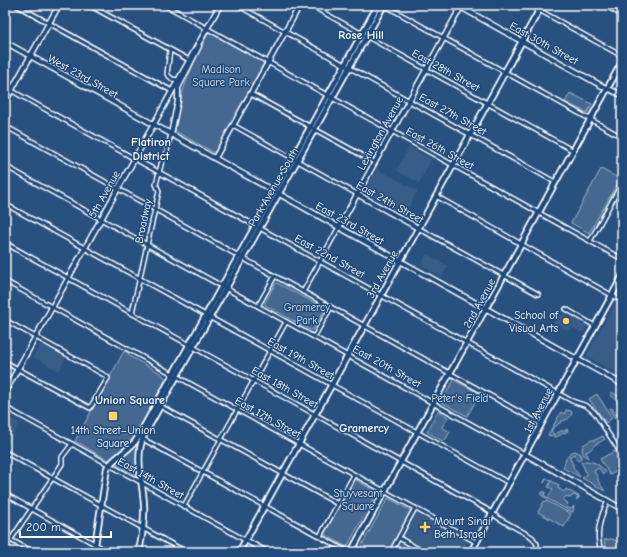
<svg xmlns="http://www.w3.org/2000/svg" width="627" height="557" viewBox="0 0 627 557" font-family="'Comic Neue',sans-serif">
  <rect width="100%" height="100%" fill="#28517f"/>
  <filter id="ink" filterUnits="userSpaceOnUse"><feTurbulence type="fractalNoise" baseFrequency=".025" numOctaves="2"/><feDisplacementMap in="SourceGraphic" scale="8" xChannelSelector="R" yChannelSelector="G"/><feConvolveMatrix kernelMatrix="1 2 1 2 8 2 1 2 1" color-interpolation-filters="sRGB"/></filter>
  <g filter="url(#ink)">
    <g fill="#375d88">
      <polygon points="409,147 432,159 419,183 396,170"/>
      <polygon points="377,169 418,191 404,215 364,193"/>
      <polygon points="427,254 448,266 442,277 421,265"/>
      <polygon points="616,302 622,305 622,376 586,356"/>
      <polygon points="559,313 571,317 587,326 584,332 582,333 571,327 568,331 553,323"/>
      <polygon points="41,344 66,357 59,371 33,357"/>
      <polygon points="5,415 19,423 6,448 5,448"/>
      <polygon points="415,512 468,541 462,552 430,552 414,544 409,552 395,552"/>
    </g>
    <g fill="#446890" stroke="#a2b4c8">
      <path d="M211,33L264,63L216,151L213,152L175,131C178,96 192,64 208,34Z"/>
      <polygon points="570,93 592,104 587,113 565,102"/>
      <polygon points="601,169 620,179 589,233 571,223"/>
      <polygon points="277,283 324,308 324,311 313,330 310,330 265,305 265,302 276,283"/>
      <polygon points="124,351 126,351 131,357 162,374 165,378 165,381 133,441 122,452 111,459 108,460 75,441"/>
      <polygon points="454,380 480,394 467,416 441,402"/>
      <polygon points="611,392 622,398 622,426 618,423 609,409 612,408 616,415 621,411 617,404 617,401 610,394"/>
      <polygon points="597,394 612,418 606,423 589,399"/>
      <path d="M566,410L571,411L572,413C570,419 566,420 562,421L551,430L554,435L561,431H564L567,429L568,431L556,437L548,435L561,412L564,414Z"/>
      <polygon points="438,411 448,417 442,427 450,432 444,442 427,432"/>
      <path d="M603,436L605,439C602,441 598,443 596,444C592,447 591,451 586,452L588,456V458L584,455L582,451L583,445L592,440H595Z"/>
      <polygon points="139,441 136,451 138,475 137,476 115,464 116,461 128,453"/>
      <path d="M575,451L581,454V459L578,461L574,454L569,457L573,464V467L580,477L563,468C566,460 566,453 575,451Z"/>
      <polygon points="615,451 622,463 622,468 610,475 600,459"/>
      <path d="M585,461C594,461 600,465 606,472L603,474L599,468L594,471L598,478V481L605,491L582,478L587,475C584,470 584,466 581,462Z"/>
      <polygon points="546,478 559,485 558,488 564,492 566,489 580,497 576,500 578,497 573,495 571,498 566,496 563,500 568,503 566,507 571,509 574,506 573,512 571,512 541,495 542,492 546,492 544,495 548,498 553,489 548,487 551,481 546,479 544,483"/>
      <polygon points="354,479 377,492 347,547 324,534"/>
      <polygon points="388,498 411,511 388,552 358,552"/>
      <polygon points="544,501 547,502 547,501 571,514 564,527 538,512"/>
      <polygon points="612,539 622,543 622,547 618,552 614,549 612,552 607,552 604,540"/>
    </g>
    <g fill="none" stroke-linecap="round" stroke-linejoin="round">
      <g stroke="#fff" stroke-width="6">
        <g id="street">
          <polyline points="16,5 172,91"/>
          <polyline points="89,5 191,61"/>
          <polyline points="165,5 622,259"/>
          <polyline points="237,5 555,182"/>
          <polyline points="310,5 572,150"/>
          <polyline points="384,5 622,137"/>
          <polyline points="604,5 622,15"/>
          <polyline points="539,10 622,56"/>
          <polyline points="170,50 167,74 172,79 178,80"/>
          <polyline points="5,87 572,401 587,406 595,413 622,455"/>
          <polyline points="251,94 374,162"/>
          <polyline points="233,125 357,194"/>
          <polyline points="5,126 541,424"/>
          <polyline points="5,166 525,454"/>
          <polyline points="436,196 622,301"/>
          <polyline points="5,204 509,483"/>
          <polyline points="418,228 538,294"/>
          <polyline points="590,241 622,183"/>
          <polyline points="5,243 486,509 500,519 532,537 537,544 537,552"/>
          <polyline points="5,281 476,542"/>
          <polyline points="303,292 339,227"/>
          <polyline points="258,306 275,276"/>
          <polyline points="566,309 595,326"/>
          <polyline points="132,313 159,191 156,184 162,161 166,155 171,134"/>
          <polyline points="5,320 106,376 108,378 90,408 5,362"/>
          <polyline points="314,337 331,307"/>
          <polyline points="160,406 338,504"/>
          <polyline points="5,407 245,540"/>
          <polyline points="141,438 348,552"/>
          <polyline points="5,452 186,552"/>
          <polyline points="5,494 109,552"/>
          <polyline points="184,506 286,322"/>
          <polyline points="320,536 354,475"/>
          <polyline points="5,537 33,552"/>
          <polyline points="399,538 424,552"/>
          <polyline points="5,548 62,464 62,457 72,444"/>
          <polyline points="391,552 415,508"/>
          <path d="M602,552C594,535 600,517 608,501"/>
        </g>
      </g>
      <g stroke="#fff" stroke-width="7">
        <g id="secondary">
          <polyline points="457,5 602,86 622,95"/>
          <polyline points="530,5 539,10"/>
          <polyline points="5,42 622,384"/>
          <polyline points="5,102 59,5"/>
          <polyline points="171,134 178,101 178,88 199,46"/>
          <polyline points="215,158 300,5"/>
          <polyline points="357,194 418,228"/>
          <polyline points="339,227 462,5"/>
          <polyline points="5,392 220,5"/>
          <polyline points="525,454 622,509"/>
          <polyline points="245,540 267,552"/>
        </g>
      </g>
      <g stroke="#fff" stroke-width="8">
        <g id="primary">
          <path d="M94,552L107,468C115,456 129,451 137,439L378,5"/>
          <path d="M139,552C142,537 145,521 144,505C143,481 134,458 144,435L384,5"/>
          <polyline points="239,552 542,5"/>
          <polyline points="351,552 622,62"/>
          <polyline points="471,552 622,277"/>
        </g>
      </g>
      <use href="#street" stroke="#1f4a7a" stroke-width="3"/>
      <use href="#secondary" stroke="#1f4a7a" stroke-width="4"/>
      <use href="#primary" stroke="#1f4a7a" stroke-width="4.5"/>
    </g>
  </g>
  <g fill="#ffd166" stroke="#1f4a7a" stroke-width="1.5">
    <circle cx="566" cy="321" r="4"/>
    <rect x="108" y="411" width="10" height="10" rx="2"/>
    <path d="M423 521h4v4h4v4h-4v4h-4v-4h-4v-4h4z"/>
  </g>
  <g text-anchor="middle" stroke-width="3" stroke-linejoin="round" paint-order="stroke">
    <g font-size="11" fill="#fff" stroke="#1f4a7a">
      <text transform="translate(544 43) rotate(29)" y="4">East 30th Street</text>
      <text transform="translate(446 70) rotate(29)" y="4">East 28th Street</text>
      <text transform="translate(83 76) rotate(29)" y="4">West 23rd Street</text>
      <text transform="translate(453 114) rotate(29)" y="4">East 27th Street</text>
      <text transform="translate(380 133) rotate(-61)" y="4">Lexington Avenue</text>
      <text transform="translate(440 148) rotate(29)" y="4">East 26th Street</text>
      <text transform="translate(273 187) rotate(-60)" y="4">Park Avenue South</text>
      <text transform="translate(104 194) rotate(-61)" y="4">5th Avenue</text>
      <text transform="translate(390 202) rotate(29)" y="4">East 24th Street</text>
      <text transform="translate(143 221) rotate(-78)" y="4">Broadway</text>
      <text transform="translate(350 223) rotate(29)" y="4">East 23rd Street</text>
      <text transform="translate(330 256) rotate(29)" y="4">East 22nd Street</text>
      <text transform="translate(382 274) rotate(-61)" y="4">3rd Avenue</text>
      <text transform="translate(479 303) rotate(-61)" y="4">2nd Avenue</text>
      <text transform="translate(301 358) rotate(29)" y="4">East 19th Street</text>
      <text transform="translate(387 366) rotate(29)" y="4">East 20th Street</text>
      <text transform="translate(285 387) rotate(29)" y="4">East 18th Street</text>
      <text transform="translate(538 410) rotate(-62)" y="4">1st Avenue</text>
      <text transform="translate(268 417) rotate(29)" y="4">East 17th Street</text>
      <text transform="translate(151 478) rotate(29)" y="4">East 14th Street</text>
    </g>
    <g font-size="11" fill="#dae1e9" stroke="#1f4a7a">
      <text x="221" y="73">Madison<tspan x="221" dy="13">Square Park</tspan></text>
      <text x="307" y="311">Gramercy<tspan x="307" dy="13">Park</tspan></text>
      <text x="460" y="402">Peter's Field</text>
      <text x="358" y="497">Stuyvesant<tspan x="358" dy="13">Square</tspan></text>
    </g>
    <g font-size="11" fill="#fff" stroke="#1f4a7a" text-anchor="end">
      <text x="558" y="319">School of<tspan x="558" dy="13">Visual Arts</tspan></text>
      <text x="113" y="434" text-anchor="middle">14th Street–Union<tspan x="113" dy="13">Square</tspan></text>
      <text x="434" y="525" text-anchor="start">Mount Sinai<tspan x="434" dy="13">Beth Israel</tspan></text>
    </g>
    <g font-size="12" font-weight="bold" fill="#fff" stroke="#1f4a7a">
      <text x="361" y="39">Rose Hill</text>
      <text x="151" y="146">Flatiron<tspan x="151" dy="14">District</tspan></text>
      <text x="130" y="404">Union Square</text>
      <text x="364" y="432">Gramercy</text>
    </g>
  </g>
  <rect width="627" height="557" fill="none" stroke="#1f4a7a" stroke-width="20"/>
  <rect x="10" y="10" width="607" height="537" fill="none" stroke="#fff" stroke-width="1.5" filter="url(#ink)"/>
  <path d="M20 531v6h91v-6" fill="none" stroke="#ffffff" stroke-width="2"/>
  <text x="26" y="531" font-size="12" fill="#ffffff" stroke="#1f4a7a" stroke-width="3" paint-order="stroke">200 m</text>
</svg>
